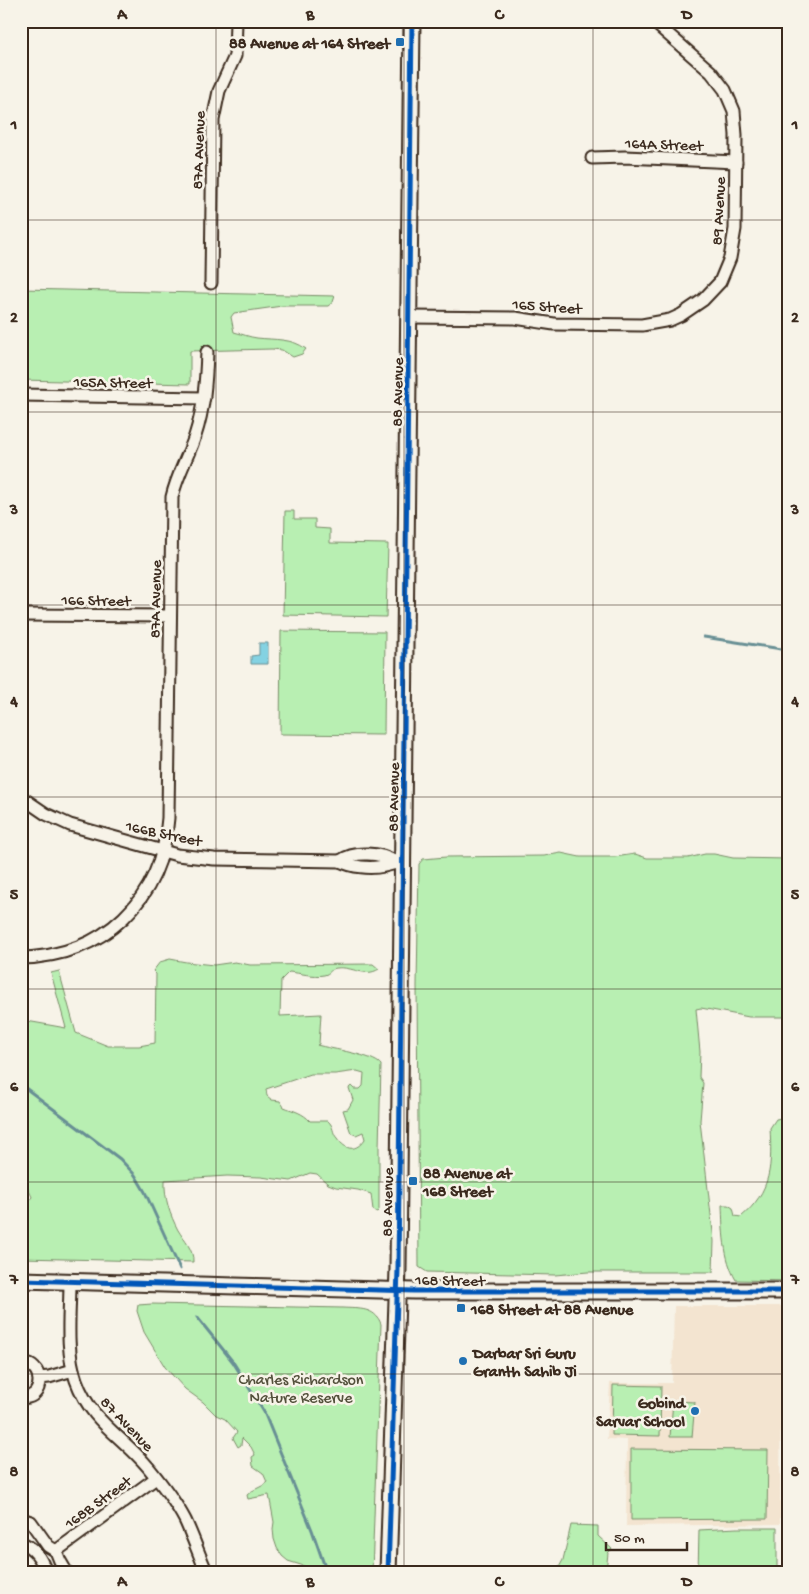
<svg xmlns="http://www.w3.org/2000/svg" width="809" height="1594" viewBox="0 0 809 1594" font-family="'Gochi Hand',sans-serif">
  <rect width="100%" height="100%" fill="#f7f3e8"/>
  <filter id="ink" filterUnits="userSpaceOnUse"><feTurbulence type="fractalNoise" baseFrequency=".02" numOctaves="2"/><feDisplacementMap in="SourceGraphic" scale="10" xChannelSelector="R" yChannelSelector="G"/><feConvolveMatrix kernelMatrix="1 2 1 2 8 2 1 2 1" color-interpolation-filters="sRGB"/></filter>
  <g filter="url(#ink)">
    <polygon fill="#f3e4d0" points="674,1306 788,1306 788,1332 781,1350 780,1524 626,1526 627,1440 607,1439 610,1383 672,1383"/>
    <g fill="#b8efb2" stroke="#7a8c68" fill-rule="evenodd">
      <path d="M21,289L335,296L333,302L328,306H282L234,313L231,317L234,332C242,334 249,337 257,338C275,340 292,338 306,349L302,354L293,357L282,350L272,349L190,351V384L21,380Z"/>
      <polygon points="285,511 294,511 294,519 315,519 315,528 330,529 330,543 388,544 386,617 283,615"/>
      <polygon points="281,631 385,632 384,735 280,734"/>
      <polygon points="561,853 580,857 615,857 635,854 647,858 688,858 705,854 714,854 733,858 788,859 788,1017 749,1017 701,1008 696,1009 700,1052 699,1077 703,1083 700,1121 714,1241 713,1272 588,1272 555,1275 427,1272 419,1267 417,985 419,864 423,859 446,857 544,856"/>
      <path d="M170,959L186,962L214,965L235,962L250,965L373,964L379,969C365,978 352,966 337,968C331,968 330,974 324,975C313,977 300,973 289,972L281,980L280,1016L321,1014L319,1044L317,1045C331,1049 374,1055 381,1065L379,1148V1210L377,1212L373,1210L371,1194L358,1190L336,1187L328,1184L317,1174L310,1173L291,1181L261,1177L227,1176L165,1180C164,1198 170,1215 178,1230C184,1240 194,1250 193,1262L21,1258V1210L32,1197L21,1174V1020L66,1028L51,973L59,971L76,1033L108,1046H139L155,1043L156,974L153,971L160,962ZM357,1071L364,1073L363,1086L360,1089H354L351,1086L349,1088L353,1100L348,1109L343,1110L351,1133L356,1135L363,1132L365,1139C356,1152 346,1151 337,1138C332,1133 334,1126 328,1121H310C303,1113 294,1111 284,1107L280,1101L272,1100L267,1096L266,1089L311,1074H335Z"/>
      <path d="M788,1117V1281L736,1280C723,1258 723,1230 722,1205H728L733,1208L735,1216L741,1217C772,1191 772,1165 770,1128L776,1119Z"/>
      <path d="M152,1304L343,1308C359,1309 375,1307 381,1324L372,1573H312V1570L304,1566L288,1561L282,1556L277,1548L274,1539L273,1529L274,1522L269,1495L248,1499L247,1495C252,1489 262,1488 267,1482L263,1473L253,1466L252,1457L255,1455L251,1447L242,1438L241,1445L238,1447L233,1438L237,1432L225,1419L216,1415L203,1402L185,1389L165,1367L144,1332L137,1311L138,1305Z"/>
      <polygon points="613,1385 661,1386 660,1436 612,1435"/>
      <polygon points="673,1401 695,1402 692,1437 670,1437"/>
      <polygon points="631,1449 768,1450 767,1519 631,1520"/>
      <polygon points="571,1525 598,1526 598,1536 612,1549 608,1553 606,1571 647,1573 556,1573 563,1560"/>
      <polygon points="737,1528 777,1528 777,1573 698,1573 699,1530"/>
    </g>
    <polygon fill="#84d2e2" stroke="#678f94" points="259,643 268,643 268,664 251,664 251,656 259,655"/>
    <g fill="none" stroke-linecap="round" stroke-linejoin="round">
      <g stroke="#678f94" stroke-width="3">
        <polyline points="704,637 788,650"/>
        <polyline points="24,1087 120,1159 135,1175 145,1192 180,1269"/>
        <polyline points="197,1317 233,1362 264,1412 312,1530 327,1573"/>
      </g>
      <g stroke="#3b2a1e" stroke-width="15">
        <g id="minor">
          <polyline points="592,158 625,157 736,162"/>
          <polyline points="211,283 213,120 219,91 235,56 236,21"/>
          <polyline points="410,317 515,318 554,324 642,325 670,320 681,315 703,300 720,282 730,258 735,229 736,135 734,111 725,90 711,72 653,21"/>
          <polyline points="21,395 204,398"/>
          <polyline points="21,615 170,616"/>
          <path d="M21,797L46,814L70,825L177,855L214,859L340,861C352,867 370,869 384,866C391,865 396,862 404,862"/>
          <path d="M340,861C354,851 381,852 395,862"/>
          <path d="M21,958C104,956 162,900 168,818L172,497C177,475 188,457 195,436C204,409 206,381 207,352"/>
          <path d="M70,1282C70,1314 65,1348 76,1380C91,1422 121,1435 148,1467C162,1484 175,1501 185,1520C193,1537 199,1555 207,1573"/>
          <path d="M21,1365C44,1359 46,1402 21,1397"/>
          <polyline points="39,1378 49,1377 73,1370"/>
          <polyline points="21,1519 31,1522 48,1546 56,1551 60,1561 67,1573"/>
          <path d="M21,1543C34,1547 42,1560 46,1573"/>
          <polyline points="56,1551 156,1478"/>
        </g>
      </g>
      <g stroke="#3b2a1e" stroke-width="19">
        <g id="major">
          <polyline points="21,1280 414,1291 788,1291"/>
          <polyline points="388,1573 398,1269 412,21"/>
        </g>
      </g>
      <use href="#minor" stroke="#f7f3e8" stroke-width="11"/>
      <use href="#major" stroke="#f7f3e8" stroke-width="15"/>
      <g stroke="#f7f3e8" stroke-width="8">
        <g id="cycleway">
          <polyline points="21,1280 414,1291 788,1291"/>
          <polyline points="388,1573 398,1269 412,21"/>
        </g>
      </g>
      <use href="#cycleway" stroke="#0057b8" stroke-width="5"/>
    </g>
  </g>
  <path fill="none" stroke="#3b2a1e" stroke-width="1" stroke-opacity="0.55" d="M216,21V1573M404,21V1573M593,21V1573M21,220H788M21,412H788M21,605H788M21,797H788M21,989H788M21,1182H788M21,1374H788"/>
  <g fill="#1f6fb2" stroke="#f7f3e8" stroke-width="2">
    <rect x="395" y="37" width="10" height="10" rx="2.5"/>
    <rect x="408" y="1176" width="10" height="10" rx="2.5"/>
    <rect x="456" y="1303" width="10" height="10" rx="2.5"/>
    <circle cx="463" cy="1361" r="5"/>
    <circle cx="695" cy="1411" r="5"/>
  </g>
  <g text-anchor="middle" stroke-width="5" stroke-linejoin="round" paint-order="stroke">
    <g font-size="16" font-weight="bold" fill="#3b2a1e" stroke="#f7f3e8" text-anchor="start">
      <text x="390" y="48" text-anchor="end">88 Avenue at 164 Street</text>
      <text x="423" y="1178">88 Avenue at<tspan x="423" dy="18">168 Street</tspan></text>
      <text x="471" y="1314">168 Street at 88 Avenue</text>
      <text x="473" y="1358">Darbar Sri Guru<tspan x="473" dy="18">Granth Sahib Ji</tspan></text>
      <text x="685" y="1408" text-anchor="end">Gobind<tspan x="685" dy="18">Sarvar School</tspan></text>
    </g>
    <g font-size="16" fill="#3b2a1e" stroke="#f7f3e8">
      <text transform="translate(664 143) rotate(2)" y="6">164A Street</text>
      <text transform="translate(197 150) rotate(-88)" y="6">87A Avenue</text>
      <text transform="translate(717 211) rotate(-87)" y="6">89 Avenue</text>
      <text transform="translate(547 305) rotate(4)" y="6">165 Street</text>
      <text transform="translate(113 381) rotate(1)" y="6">165A Street</text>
      <text transform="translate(396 392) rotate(-89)" y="6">88 Avenue</text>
      <text transform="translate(96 599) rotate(1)" y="6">166 Street</text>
      <text transform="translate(154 599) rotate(-89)" y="6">87A Avenue</text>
      <text transform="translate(392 797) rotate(-89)" y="6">88 Avenue</text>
      <text transform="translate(164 832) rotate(12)" y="6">166B Street</text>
      <text transform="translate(386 1202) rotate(-89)" y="6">88 Avenue</text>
      <text transform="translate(450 1279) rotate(1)" y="6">168 Street</text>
      <text transform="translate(128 1423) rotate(46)" y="6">87 Avenue</text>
      <text transform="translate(97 1501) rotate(-36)" y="6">168B Street</text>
    </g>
    <g font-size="16" fill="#54513c" stroke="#f7f3e8">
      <text x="301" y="1384">Charles Richardson<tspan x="301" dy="18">Nature Reserve</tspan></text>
    </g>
  </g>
  <rect width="809" height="1594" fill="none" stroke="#f7f3e8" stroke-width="55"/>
  <path d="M606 1542v8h81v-8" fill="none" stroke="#3b2a1e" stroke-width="2.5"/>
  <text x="614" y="1542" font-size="15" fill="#3b2a1e" stroke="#f7f3e8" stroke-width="4" paint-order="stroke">50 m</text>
  <rect x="28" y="28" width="754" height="1538" fill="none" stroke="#3b2a1e" stroke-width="2"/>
  <g font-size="16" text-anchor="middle" font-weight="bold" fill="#3b2a1e">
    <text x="122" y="19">A</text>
    <text x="310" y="19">B</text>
    <text x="499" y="19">C</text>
    <text x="687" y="19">D</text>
    <text x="14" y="129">1</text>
    <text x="795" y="129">1</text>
    <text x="14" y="322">2</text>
    <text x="795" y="322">2</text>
    <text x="14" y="514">3</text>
    <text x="795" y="514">3</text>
    <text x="14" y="706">4</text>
    <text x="795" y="706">4</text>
    <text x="14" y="899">5</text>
    <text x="795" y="899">5</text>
    <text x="14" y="1091">6</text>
    <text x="795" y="1091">6</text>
    <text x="14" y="1284">7</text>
    <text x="795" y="1284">7</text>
    <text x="14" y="1476">8</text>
    <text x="795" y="1476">8</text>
    <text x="122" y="1586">A</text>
    <text x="310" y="1586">B</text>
    <text x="499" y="1586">C</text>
    <text x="687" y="1586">D</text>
  </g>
</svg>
